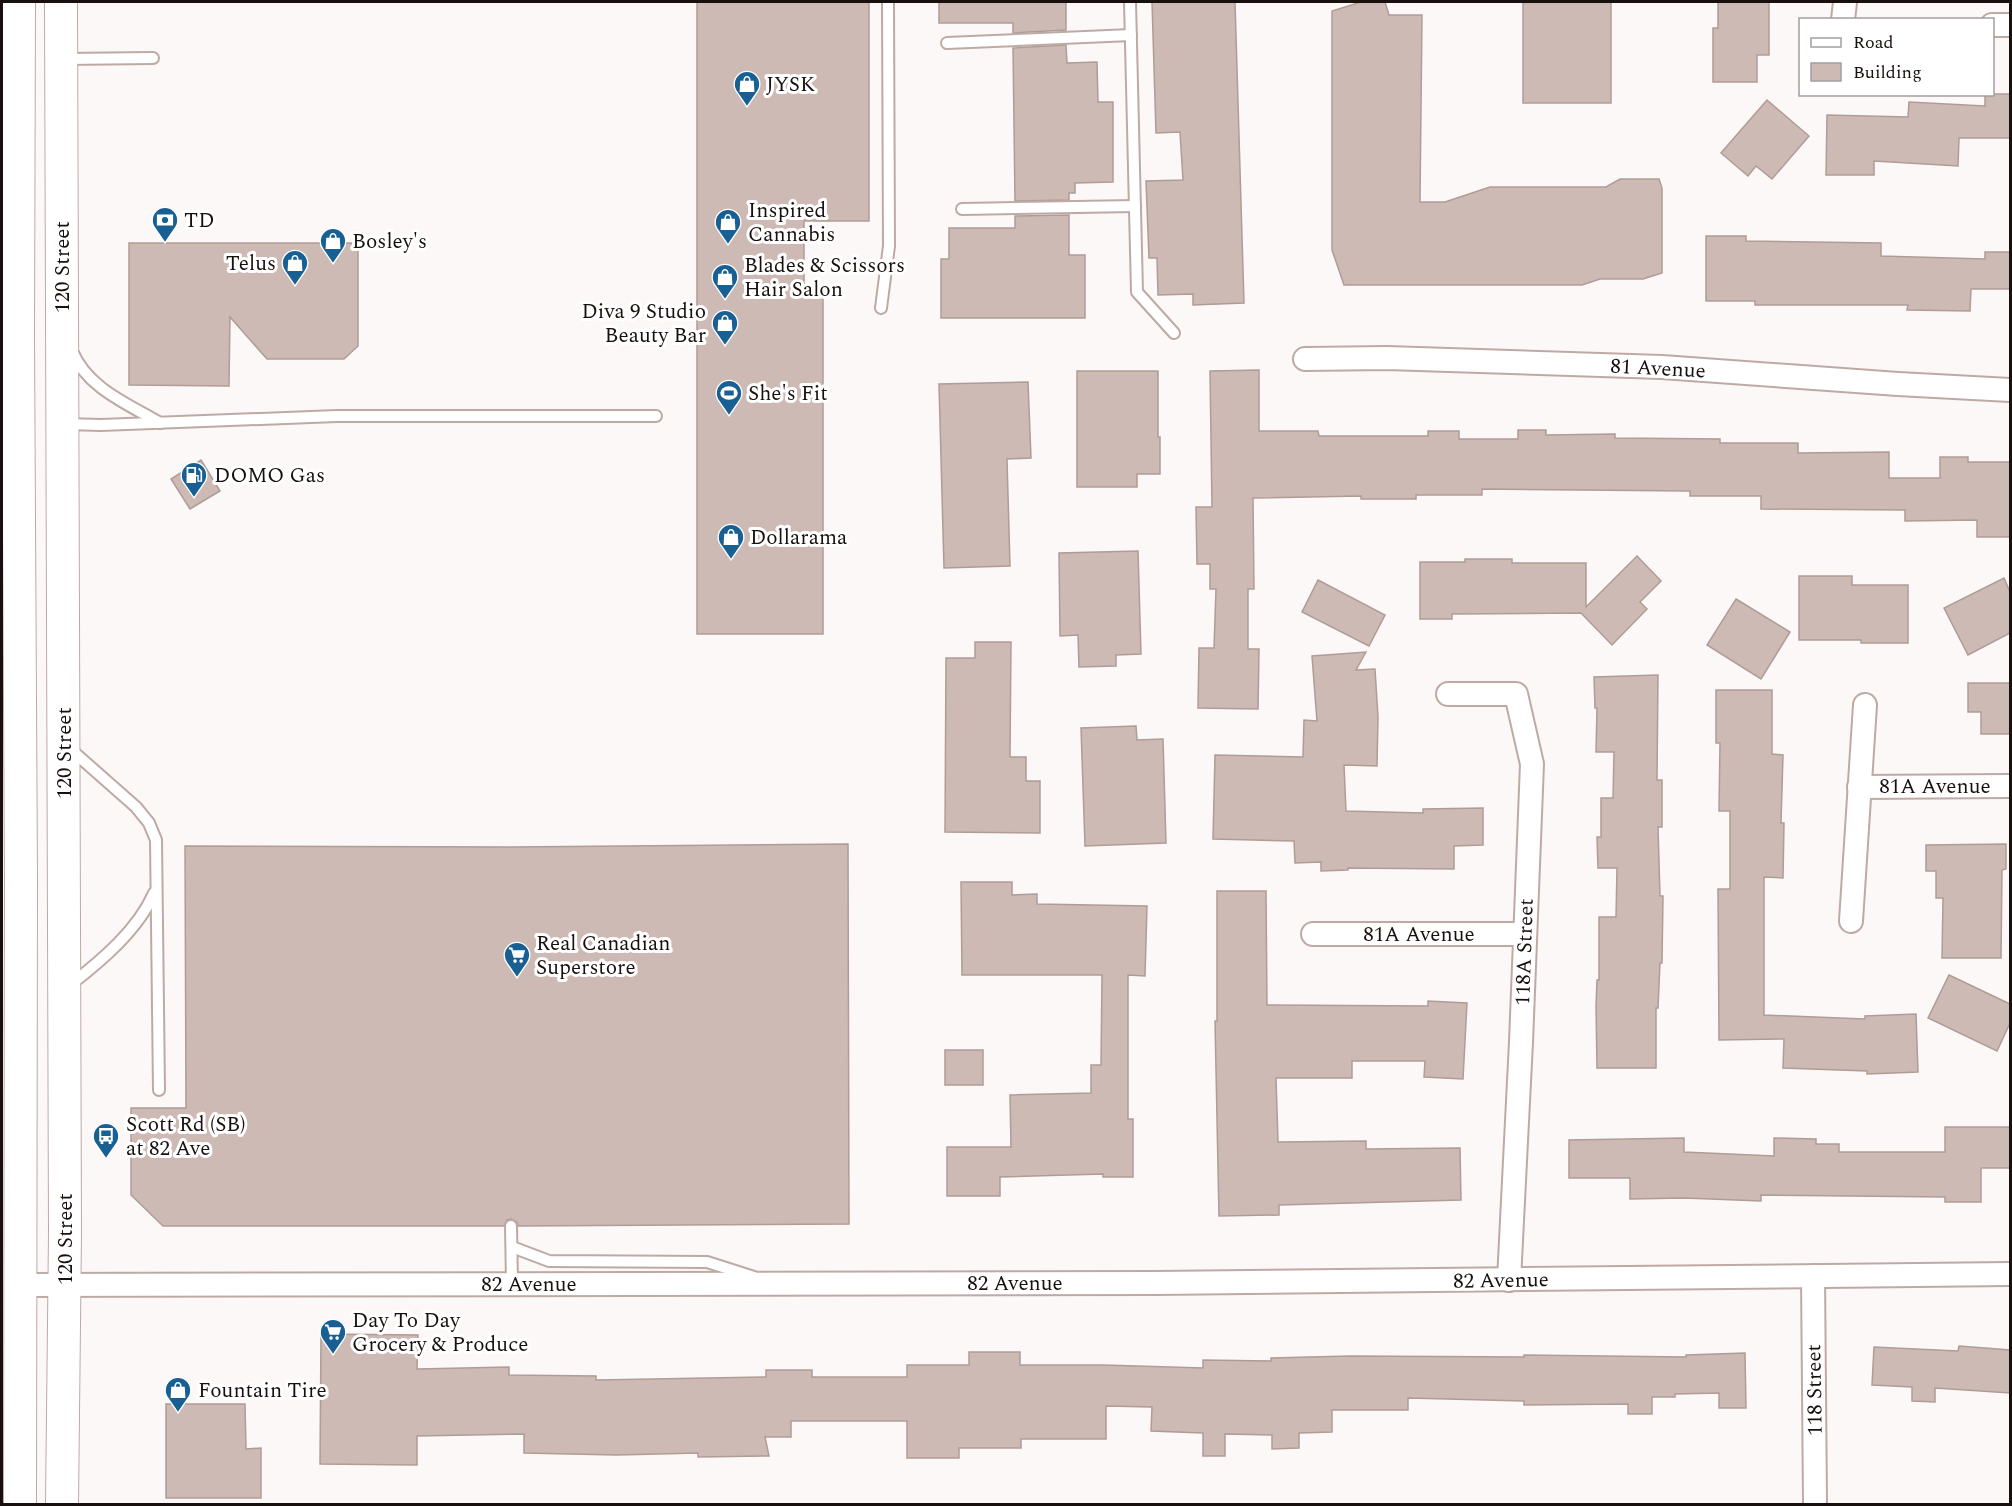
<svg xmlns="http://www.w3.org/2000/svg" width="2012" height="1506" viewBox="0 0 2012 1506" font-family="Spectral,serif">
  <rect width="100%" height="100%" fill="#fcf8f7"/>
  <g fill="#cebab5" stroke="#af9c96" stroke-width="1.5">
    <polygon points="697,2 869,2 869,221 804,221 804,285 823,285 823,634 697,634"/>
    <polygon points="939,2 1066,2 1066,30 1013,33 1013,23 939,23"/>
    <polygon points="1152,2 1235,2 1244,303 1193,305 1193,294 1158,295 1157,258 1149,258 1146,181 1183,180 1180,132 1156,133"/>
    <polygon points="1361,2 1385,2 1389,15 1422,15 1420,202 1445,202 1490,187 1606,187 1620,179 1659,179 1662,188 1662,273 1643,279 1600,279 1582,285 1344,285 1332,250 1332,11"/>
    <rect x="1523" y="2" width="88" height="101"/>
    <polygon points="1718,2 1769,2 1769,55 1757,55 1757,82 1713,82 1713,28 1718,28"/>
    <polygon points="1066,45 1067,63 1097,62 1098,102 1113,102 1113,182 1075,183 1075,193 1069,193 1069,200 1015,201 1013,48"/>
    <polygon points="1985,94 2010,94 2010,138 1959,138 1958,166 1874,161 1874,175 1826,175 1827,115 1908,117 1909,102 1985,106"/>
    <polygon points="1767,100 1809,136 1772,179 1756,166 1748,176 1721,153"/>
    <polygon points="1069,215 1069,255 1085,255 1085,318 941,318 941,259 949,259 949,228 1015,228 1015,216"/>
    <polygon points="1706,236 1746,236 1746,241 1881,243 1881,256 1985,259 1985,252 2010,252 2010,289 1971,289 1970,311 1907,310 1908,305 1755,305 1755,301 1706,301"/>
    <polygon points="129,243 358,243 358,346 344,359 267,359 230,317 229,386 129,385"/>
    <polygon points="1259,370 1259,431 1318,431 1319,436 1428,436 1428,431 1459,431 1459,439 1518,439 1518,430 1546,430 1546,435 1615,434 1615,438 1720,439 1720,443 1798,443 1798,453 1889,452 1889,478 1940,478 1940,457 1968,457 1968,462 2010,462 2010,537 1977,537 1977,520 1905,521 1905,510 1761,509 1761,496 1690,496 1690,491 1482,489 1482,495 1416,495 1416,499 1361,499 1361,496 1253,498 1254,589 1248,589 1248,649 1259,649 1258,709 1198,708 1199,648 1214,648 1216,589 1210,589 1210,564 1197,564 1196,507 1212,507 1210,371"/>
    <polygon points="1077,371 1158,371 1158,437 1160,437 1160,474 1137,474 1137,487 1077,487"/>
    <polygon points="1028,382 1031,458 1007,459 1010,566 944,568 939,384"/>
    <polygon points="201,460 220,491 190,509 171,479"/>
    <polygon points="1138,551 1141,654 1116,655 1116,666 1079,667 1078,635 1060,636 1059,553"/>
    <polygon points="1637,556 1661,581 1640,602 1647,609 1612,645 1581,613 1452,614 1452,619 1420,619 1420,562 1465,562 1465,559 1512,559 1512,563 1586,563 1586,607"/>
    <polygon points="1799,576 1852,576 1852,585 1908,585 1908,643 1861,643 1861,640 1799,640"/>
    <polygon points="2004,578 2010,592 2010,633 1968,655 1944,608"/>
    <polygon points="1318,580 1385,615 1369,646 1302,612"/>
    <polygon points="1736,599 1790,632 1761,679 1707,645"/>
    <polygon points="975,642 1011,642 1010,757 1026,757 1026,781 1040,781 1040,833 945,832 946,658 975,658"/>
    <polygon points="1366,652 1356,670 1375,669 1378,717 1377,766 1344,765 1346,811 1423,813 1423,809 1483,808 1483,845 1454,846 1454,869 1348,868 1348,870 1321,871 1321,862 1295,863 1294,841 1213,839 1215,755 1303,757 1304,720 1317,721 1312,656"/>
    <polygon points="1658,675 1657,780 1662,780 1662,827 1658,827 1660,896 1663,896 1662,963 1660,963 1658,1008 1656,1008 1656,1068 1597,1068 1596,1006 1597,980 1599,980 1599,917 1616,917 1617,868 1598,868 1597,837 1601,837 1601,798 1613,798 1614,752 1596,752 1597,708 1595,708 1594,677"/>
    <polygon points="1968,683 2010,683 2010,734 1981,734 1981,712 1968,712"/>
    <polygon points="1716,690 1772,690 1772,754 1783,755 1781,823 1784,823 1783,878 1764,877 1764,1015 1865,1019 1865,1016 1916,1014 1918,1072 1867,1074 1867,1071 1783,1068 1784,1039 1719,1040 1718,889 1730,889 1730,811 1719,811 1720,743 1716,743"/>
    <polygon points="1136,726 1137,740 1163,739 1166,843 1085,846 1081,728"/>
    <polygon points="848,844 849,1224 518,1226 517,1222 511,1219 507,1220 504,1226 163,1226 131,1195 131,1108 186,1108 185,846 512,847"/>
    <polygon points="2006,844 2006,869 2002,870 2001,958 1942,958 1943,898 1936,898 1936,871 1926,871 1926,845"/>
    <polygon points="961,882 1012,882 1012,895 1037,894 1037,904 1147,906 1145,976 1128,975 1128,1119 1133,1119 1133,1177 1103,1177 1103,1174 1000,1177 1000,1196 947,1196 947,1147 1011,1147 1010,1095 1091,1093 1091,1065 1101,1065 1102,975 962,975"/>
    <polygon points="1217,891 1266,891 1267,1005 1428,1006 1428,1001 1467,1003 1463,1079 1424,1077 1425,1061 1352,1061 1352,1078 1276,1078 1278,1142 1366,1141 1366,1149 1460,1148 1461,1200 1279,1205 1279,1215 1219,1216 1215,1021 1217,1021"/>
    <polygon points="1949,975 2010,1004 2010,1023 1997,1051 1928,1018"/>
    <rect x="945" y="1050" width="38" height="35"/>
    <polygon points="1945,1127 2010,1127 2010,1168 1981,1168 1981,1202 1945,1202 1945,1197 1761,1195 1761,1201 1684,1198 1630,1199 1630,1178 1569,1178 1569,1140 1684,1138 1684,1152 1774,1156 1774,1138 1816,1139 1816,1144 1839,1144 1839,1152 1945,1152"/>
    <polygon points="321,1334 418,1335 417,1369 509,1367 509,1375 596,1376 596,1380 766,1377 766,1370 812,1370 812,1377 907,1377 907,1365 969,1365 969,1352 1020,1352 1020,1365 1103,1365 1203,1368 1203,1360 1271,1361 1271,1358 1350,1356 1524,1357 1524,1355 1686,1357 1686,1355 1745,1353 1746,1408 1719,1408 1719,1393 1675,1394 1675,1397 1652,1397 1652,1414 1628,1414 1628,1404 1524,1405 1524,1401 1408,1398 1408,1410 1332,1410 1332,1432 1299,1433 1299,1448 1272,1449 1272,1435 1225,1434 1225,1456 1203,1456 1203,1433 1151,1431 1152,1407 1106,1406 1106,1439 1021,1439 1021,1448 959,1448 959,1458 907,1458 907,1421 791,1421 791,1437 765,1437 769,1456 698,1457 698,1453 617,1455 524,1453 524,1434 417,1436 417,1465 320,1464"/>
    <polygon points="1959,1346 2010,1350 2010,1393 1935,1388 1935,1402 1912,1401 1912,1387 1872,1385 1874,1347 1958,1351"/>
    <polygon points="166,1404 245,1404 246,1449 261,1448 261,1498 166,1498"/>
  </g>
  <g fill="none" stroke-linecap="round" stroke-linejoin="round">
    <g stroke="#beaaa5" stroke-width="14">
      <g id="service">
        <polyline points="1130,2 1137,292 1174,333"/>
        <polyline points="947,43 1131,35"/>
        <polyline points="64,59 153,58"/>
        <polyline points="962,209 1135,206"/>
        <polyline points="881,308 889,246 888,2"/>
        <path d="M72,351C87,388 128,404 160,423"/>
        <polyline points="65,424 101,425 337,416 656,416"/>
        <polyline points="68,747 136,807 149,823 156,840 159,1090"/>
        <path d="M70,985C101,961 138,930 154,893"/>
        <polyline points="511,1226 512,1284"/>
        <polyline points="512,1247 549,1261 707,1262 754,1277"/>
      </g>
    </g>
    <g stroke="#beaaa5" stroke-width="26">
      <g id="minor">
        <polyline points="1843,20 1845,2"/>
        <polyline points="1992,25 2010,25"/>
        <polyline points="1305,359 1387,358 1662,367 1898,384 2010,390"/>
        <polyline points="1448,694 1516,694 1532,764 1521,1042 1509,1280"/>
        <polyline points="1859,787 2010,786"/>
        <polyline points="1851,921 1865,705"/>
        <polyline points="1313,934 1525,934"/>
        <polyline points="1813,1276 1815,1504"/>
        <polyline points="20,1285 1156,1283 2010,1274"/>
      </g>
    </g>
    <g stroke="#beaaa5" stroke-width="34">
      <g id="secondary">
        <polyline points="19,2 18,338 21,881 20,1504"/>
        <polyline points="61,2 65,1233 62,1504"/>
      </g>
    </g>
    <use href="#service" stroke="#fff" stroke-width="10"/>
    <use href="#minor" stroke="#fff" stroke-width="22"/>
    <use href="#secondary" stroke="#fff" stroke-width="32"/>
  </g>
  <defs>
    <g id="shop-pin" transform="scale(1.35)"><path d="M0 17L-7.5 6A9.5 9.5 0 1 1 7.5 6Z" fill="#186094" stroke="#fff"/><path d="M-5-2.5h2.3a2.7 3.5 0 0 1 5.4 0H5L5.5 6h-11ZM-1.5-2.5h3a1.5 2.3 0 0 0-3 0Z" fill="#fff"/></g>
    <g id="bank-pin" transform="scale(1.35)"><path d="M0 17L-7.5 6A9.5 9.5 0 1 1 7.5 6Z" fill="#186094" stroke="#fff"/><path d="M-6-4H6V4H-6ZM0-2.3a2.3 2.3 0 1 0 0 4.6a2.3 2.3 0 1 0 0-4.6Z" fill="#fff"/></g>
    <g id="stadium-pin" transform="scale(1.35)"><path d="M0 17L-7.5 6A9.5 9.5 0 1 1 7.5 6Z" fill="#186094" stroke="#fff"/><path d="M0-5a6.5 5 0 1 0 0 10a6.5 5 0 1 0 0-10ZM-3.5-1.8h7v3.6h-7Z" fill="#fff"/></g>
    <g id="fuel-pin" transform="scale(1.35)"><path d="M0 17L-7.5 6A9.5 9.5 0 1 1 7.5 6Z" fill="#186094" stroke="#fff"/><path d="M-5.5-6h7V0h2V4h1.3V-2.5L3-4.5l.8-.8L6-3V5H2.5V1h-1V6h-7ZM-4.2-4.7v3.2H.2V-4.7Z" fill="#fff"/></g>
    <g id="supermarket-pin" transform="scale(1.35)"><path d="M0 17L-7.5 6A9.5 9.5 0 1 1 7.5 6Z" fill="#186094" stroke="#fff"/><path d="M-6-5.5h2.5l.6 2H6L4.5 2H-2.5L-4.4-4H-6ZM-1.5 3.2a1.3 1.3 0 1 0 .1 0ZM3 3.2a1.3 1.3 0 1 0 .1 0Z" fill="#fff"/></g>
    <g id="bus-pin" transform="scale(1.35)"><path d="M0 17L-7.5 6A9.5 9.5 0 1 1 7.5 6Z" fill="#186094" stroke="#fff"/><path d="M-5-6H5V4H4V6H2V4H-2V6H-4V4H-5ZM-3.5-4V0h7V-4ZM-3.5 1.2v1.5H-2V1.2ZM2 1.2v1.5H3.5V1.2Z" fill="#fff"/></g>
  </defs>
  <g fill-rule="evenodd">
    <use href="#shop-pin" x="747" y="84"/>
    <use href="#bank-pin" x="165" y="220"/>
    <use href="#shop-pin" x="728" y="222"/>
    <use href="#shop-pin" x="333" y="241"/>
    <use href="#shop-pin" x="295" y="263"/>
    <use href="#shop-pin" x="725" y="277"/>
    <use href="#shop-pin" x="725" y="323"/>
    <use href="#stadium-pin" x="729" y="393"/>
    <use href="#fuel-pin" x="194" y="475"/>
    <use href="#shop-pin" x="731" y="537"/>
    <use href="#supermarket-pin" x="517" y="955"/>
    <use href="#bus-pin" x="106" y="1136"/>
    <use href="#supermarket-pin" x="333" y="1332"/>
    <use href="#shop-pin" x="178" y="1390"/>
  </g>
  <g text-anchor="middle" stroke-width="6" stroke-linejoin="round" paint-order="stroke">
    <g font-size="21" fill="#17100e" stroke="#fff" text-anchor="start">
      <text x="766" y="91">JYSK</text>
      <text x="748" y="217">Inspired<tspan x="748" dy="24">Cannabis</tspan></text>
      <text x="184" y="227">TD</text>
      <text x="352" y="248">Bosley's</text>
      <text x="276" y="270" text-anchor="end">Telus</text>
      <text x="744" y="272">Blades &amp; Scissors<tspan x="744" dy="24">Hair Salon</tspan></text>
      <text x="706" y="318" text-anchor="end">Diva 9 Studio<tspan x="706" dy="24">Beauty Bar</tspan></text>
      <text x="748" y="400">She's Fit</text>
      <text x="214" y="482">DOMO Gas</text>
      <text x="750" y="544">Dollarama</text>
      <text x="536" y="950">Real Canadian<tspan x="536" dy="24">Superstore</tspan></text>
      <text x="126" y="1131">Scott Rd (SB)<tspan x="126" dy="24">at 82 Ave</tspan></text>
      <text x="352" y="1327">Day To Day<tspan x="352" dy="24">Grocery &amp; Produce</tspan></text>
      <text x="198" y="1397">Fountain Tire</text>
    </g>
    <g font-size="21" fill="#17100e" stroke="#fff">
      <text transform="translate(62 267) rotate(-90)" y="7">120 Street</text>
      <text transform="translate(1658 368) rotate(3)" y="7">81 Avenue</text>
      <text transform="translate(64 753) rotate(-90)" y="7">120 Street</text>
      <text x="1935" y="793">81A Avenue</text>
      <text x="1419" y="941">81A Avenue</text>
      <text transform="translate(1524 952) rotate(-88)" y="7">118A Street</text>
      <text transform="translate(65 1239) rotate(-90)" y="7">120 Street</text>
      <text transform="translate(1501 1280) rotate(-1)" y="7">82 Avenue</text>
      <text x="1015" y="1290">82 Avenue</text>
      <text x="529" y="1291">82 Avenue</text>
      <text transform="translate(1814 1390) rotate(-91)" y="7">118 Street</text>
    </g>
  </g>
  <rect width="2012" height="1506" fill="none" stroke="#17100e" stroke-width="6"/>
  <rect x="1799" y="18" width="195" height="78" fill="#ffffff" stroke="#a29f9f" stroke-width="1.5"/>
  <rect x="1811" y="38" width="30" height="9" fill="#ffffff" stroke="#a29f9f" stroke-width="1.5"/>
  <text x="1853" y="48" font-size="18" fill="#17100e">Road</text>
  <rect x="1811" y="63" width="30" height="18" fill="#cebab5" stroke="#a29f9f" stroke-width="1.5"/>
  <text x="1853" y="78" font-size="18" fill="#17100e">Building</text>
</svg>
